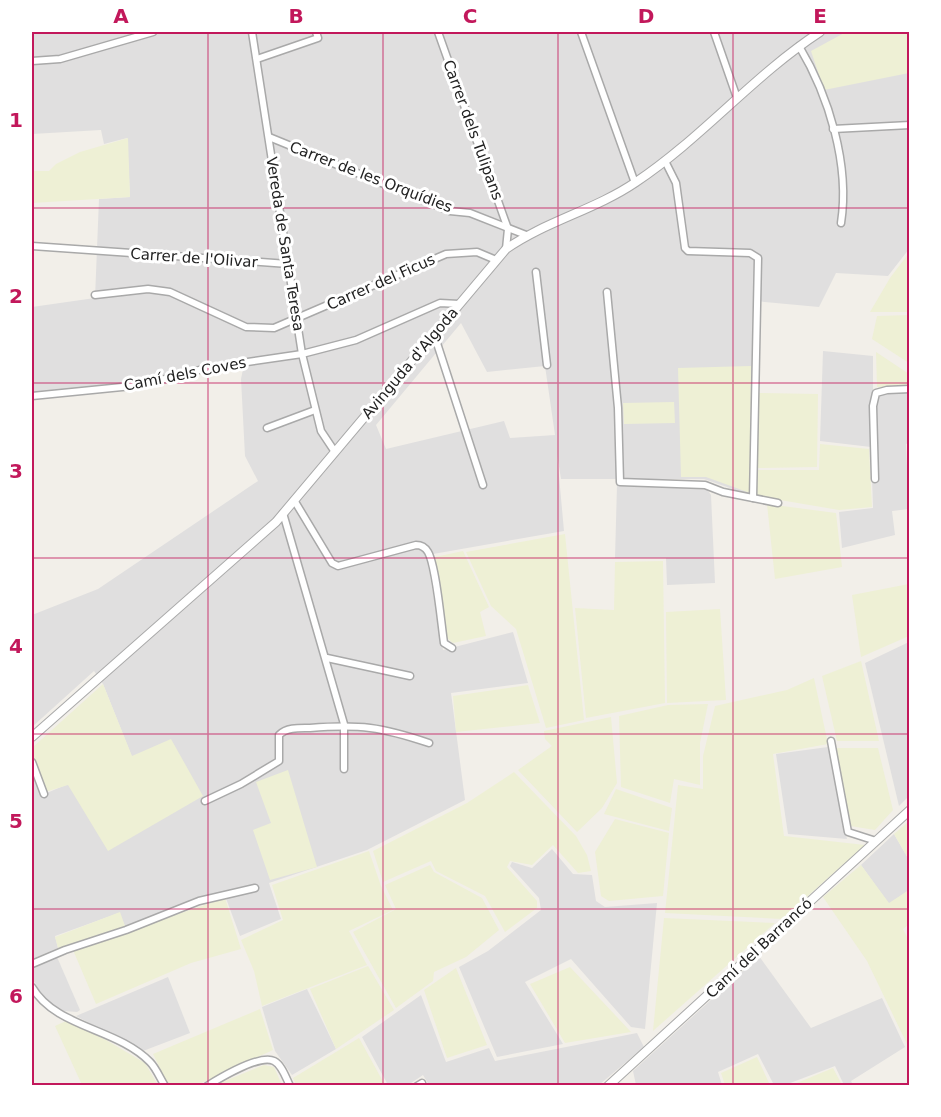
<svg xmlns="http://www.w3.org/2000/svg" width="941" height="1117" viewBox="0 0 941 1117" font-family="'DejaVu Sans',sans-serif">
  <rect width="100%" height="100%" fill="#f2efe9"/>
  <g fill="#e0dfdf" fill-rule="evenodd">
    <path d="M32,32H909V249L888,276L836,273L819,307L755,301L750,495L704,479H561L557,454L564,531L433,554L428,565L443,650L513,632L528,683L451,693L465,800L367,850L269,883L281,919L240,936L224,893L196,900L125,926L119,913L55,936L58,948L32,959V770L42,795L132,757L103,684L94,671L32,727V615L98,589L258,481L245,456L241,379L245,359L139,381L32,393V307L95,298L99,199L130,197L127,138L104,144L101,130L32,134ZM461,323L487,372L545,366L555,435L510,438L504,421L386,449L376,425Z"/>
    <polygon points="823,351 873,356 873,392 909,391 909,443 906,444 909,509 892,511 895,535 842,548 839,512 873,508 871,447 820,441"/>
    <polygon points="617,485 706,488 711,495 715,583 667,585 666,558 615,558"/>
    <polygon points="909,642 909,796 899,806 865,663"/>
    <polygon points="828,747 847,839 788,834 776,754"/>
    <polygon points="894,834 909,860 909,890 889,904 861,865"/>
    <polygon points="552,849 573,874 592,875 596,901 605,907 657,903 645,1029 631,1027 571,959 525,982 563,1044 497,1057 459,967 488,951 541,910 539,898 510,866 512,862 532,868"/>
    <polygon points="759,956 811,1028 882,998 905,1047 851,1081 853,1085 844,1085 835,1066 785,1085 774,1085 758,1054 718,1072 722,1085 636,1085 633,1071"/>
    <polygon points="57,957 80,1010 77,1012 64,1011 45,1000 32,978 32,967"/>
    <polygon points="168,977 190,1033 143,1051 76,1016"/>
    <polygon points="307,989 336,1049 292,1075 275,1051 262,1007"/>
    <polygon points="421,995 446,1062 489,1048 495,1061 637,1033 644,1047 599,1085 429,1085 423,1075 408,1085 388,1085 362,1037"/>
  </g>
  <g fill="#eef0d5">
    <polygon points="846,32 909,32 909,73 824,90 811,51"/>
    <polygon points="128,138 130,197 32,203 32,171 49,171 56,164 80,152"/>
    <polygon points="909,253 909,312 870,312 890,278"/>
    <polygon points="909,315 910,315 909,363 872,339 877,316"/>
    <polygon points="876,352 909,374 909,386 877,387"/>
    <polygon points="751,366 750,493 706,477 681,477 678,368"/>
    <polygon points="757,393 818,394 817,467 757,468"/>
    <polygon points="674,402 675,423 624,424 623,403"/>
    <polygon points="820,444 869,449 872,507 839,510 756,496 757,470 819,470"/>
    <polygon points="767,504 836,513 842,567 775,579"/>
    <polygon points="565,534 584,720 546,728 516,629 491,606 466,552"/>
    <polygon points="463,551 489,607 480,612 486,636 453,643 447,638 435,557"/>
    <polygon points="663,561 665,703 586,718 575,608 614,610 615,562"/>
    <polygon points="909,584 909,636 861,657 852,595"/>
    <polygon points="720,609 726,700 667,703 666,612"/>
    <polygon points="861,661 879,741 837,741 822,676"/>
    <polygon points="814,678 828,744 773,754 784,836 865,845 782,919 665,913 678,785 703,789 703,756 715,706 787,690"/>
    <polygon points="103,684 132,756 171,739 203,796 108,851 68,785 45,792 32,759 32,748"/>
    <polygon points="528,685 540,723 456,732 453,696"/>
    <polygon points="708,704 700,743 700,785 674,779 670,803 621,787 619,716 668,705"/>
    <polygon points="611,717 617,783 602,808 577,832 518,770 552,746 545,739 544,731"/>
    <polygon points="836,748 878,748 893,810 875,830 850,826"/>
    <polygon points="288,770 317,867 270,880 253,830 271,823 256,782"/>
    <polygon points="514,772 576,836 587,855 591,871 578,873 553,845 532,865 510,861 507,867 537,901 537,908 505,932 485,896 436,871 431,861 383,882 373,851 467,803"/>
    <polygon points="616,789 672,808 669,831 604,814"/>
    <polygon points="615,819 669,833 663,896 609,901 601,896 595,852"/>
    <polygon points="909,821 909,860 894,834"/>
    <polygon points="369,851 381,886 393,910 349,931 367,965 262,1006 254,971 241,940 283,920 272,885"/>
    <polygon points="430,865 434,872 482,898 499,930 466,957 434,972 433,981 396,1008 353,932 396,909 385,885"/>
    <polygon points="861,865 889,903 909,890 909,924 903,929 910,943 910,1042 907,1044 867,961 823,897"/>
    <polygon points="225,898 241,949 191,963 96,1004 73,950"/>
    <polygon points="120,912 125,926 58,948 55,937"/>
    <polygon points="664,918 775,923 653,1031"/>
    <polygon points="368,966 394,1010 336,1049 310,989"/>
    <polygon points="570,967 631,1032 565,1043 530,984"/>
    <polygon points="456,968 487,1045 447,1058 424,990"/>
    <polygon points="260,1009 273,1050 195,1086 168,1085 153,1054"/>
    <polygon points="66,1021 106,1040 145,1063 158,1085 82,1085 55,1026"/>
    <polygon points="359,1038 385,1085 296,1085 293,1078"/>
    <polygon points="757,1057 770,1085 725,1085 721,1073"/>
    <polygon points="264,1065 274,1067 282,1085 215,1085"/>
    <polygon points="833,1068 842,1085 792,1085"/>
  </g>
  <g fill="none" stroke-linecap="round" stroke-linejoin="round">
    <g stroke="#a9a9a9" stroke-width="9">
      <g id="minor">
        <polyline points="252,32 302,354 321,431 335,452"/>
        <polyline points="438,32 508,229 506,249"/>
        <polyline points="581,32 635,183"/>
        <polyline points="714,32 737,98"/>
        <path d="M799,46C829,96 850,165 841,223"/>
        <polyline points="257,59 318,38 316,32"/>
        <polyline points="32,61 60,59 153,32"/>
        <polyline points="833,129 910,125"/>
        <polyline points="269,137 450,211 470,213 526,235"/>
        <polyline points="665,161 676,183 685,248 688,251 750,253 758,258 753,498"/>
        <polyline points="32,246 288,264"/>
        <polyline points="536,272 547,365"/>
        <polyline points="607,292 618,408 620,482 705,485 723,492 778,503"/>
        <polyline points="95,295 148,289 170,292 246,327 274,328 446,254 477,252 496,260"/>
        <polyline points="434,334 483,485"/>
        <polyline points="32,396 142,385 207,368 302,354 356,340 440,303 459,304"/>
        <polyline points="267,428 315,410"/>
        <polyline points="875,479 873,406 876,393 887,390 910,389"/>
        <path d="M294,500L332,563L338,566L416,545C421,545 425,547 428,552C436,566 441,622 444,643L452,648"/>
        <polyline points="283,513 344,724 344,769"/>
        <polyline points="327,658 410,676"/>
        <polyline points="831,741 848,832 876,841"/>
        <polyline points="32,762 44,794"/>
        <path d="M205,801L241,784L279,761V735C287,727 300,728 310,728C360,724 381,727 429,743"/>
        <polyline points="32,964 65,950 126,930 199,901 255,888"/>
        <path d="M32,987C56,1028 117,1028 150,1062C156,1068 160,1078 165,1086"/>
        <path d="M207,1086C220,1078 260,1054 274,1061C282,1065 286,1078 290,1086"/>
        <polyline points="417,1086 422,1083"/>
      </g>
    </g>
    <g stroke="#a9a9a9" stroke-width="10">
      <g id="tertiary">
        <path d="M32,737L276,522L506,249C546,221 595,210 636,182C702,138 754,75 820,32"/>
        <polyline points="608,1086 910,810"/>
      </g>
    </g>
    <use href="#minor" stroke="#fff" stroke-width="6"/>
    <use href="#tertiary" stroke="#fff" stroke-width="8"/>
  </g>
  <path fill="none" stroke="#c2185b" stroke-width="1.5" stroke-opacity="0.55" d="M208,32V1086M383,32V1086M558,32V1086M733,32V1086M32,208H910M32,383H910M32,558H910M32,734H910M32,909H910"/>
  <g text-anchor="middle" stroke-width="6" stroke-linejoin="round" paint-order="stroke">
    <g font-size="15" fill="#222" stroke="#fff">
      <text transform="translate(473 130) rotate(70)" y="5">Carrer dels Tulipans</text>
      <text transform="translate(371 177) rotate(21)" y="5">Carrer de les Orquídies</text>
      <text transform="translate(285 244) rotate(81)" y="5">Vereda de Santa Teresa</text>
      <text transform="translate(194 258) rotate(4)" y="5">Carrer de l'Olivar</text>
      <text transform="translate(381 282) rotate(-24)" y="5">Carrer del Ficus</text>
      <text transform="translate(410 363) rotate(-50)" y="5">Avinguda d'Algoda</text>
      <text transform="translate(185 374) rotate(-11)" y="5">Camí dels Coves</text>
      <text transform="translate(759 948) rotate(-43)" y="5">Camí del Barrancó</text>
    </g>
  </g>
  <rect width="941" height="1117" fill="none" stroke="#ffffff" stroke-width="66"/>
  <rect x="33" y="33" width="875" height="1051" fill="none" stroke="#c2185b" stroke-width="2"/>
  <g font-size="20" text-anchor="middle" font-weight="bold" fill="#c2185b">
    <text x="121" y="23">A</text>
    <text x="296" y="23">B</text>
    <text x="470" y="23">C</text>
    <text x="646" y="23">D</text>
    <text x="820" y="23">E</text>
    <text x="16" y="127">1</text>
    <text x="16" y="303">2</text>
    <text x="16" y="478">3</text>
    <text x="16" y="653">4</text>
    <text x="16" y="828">5</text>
    <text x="16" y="1003">6</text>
  </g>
</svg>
